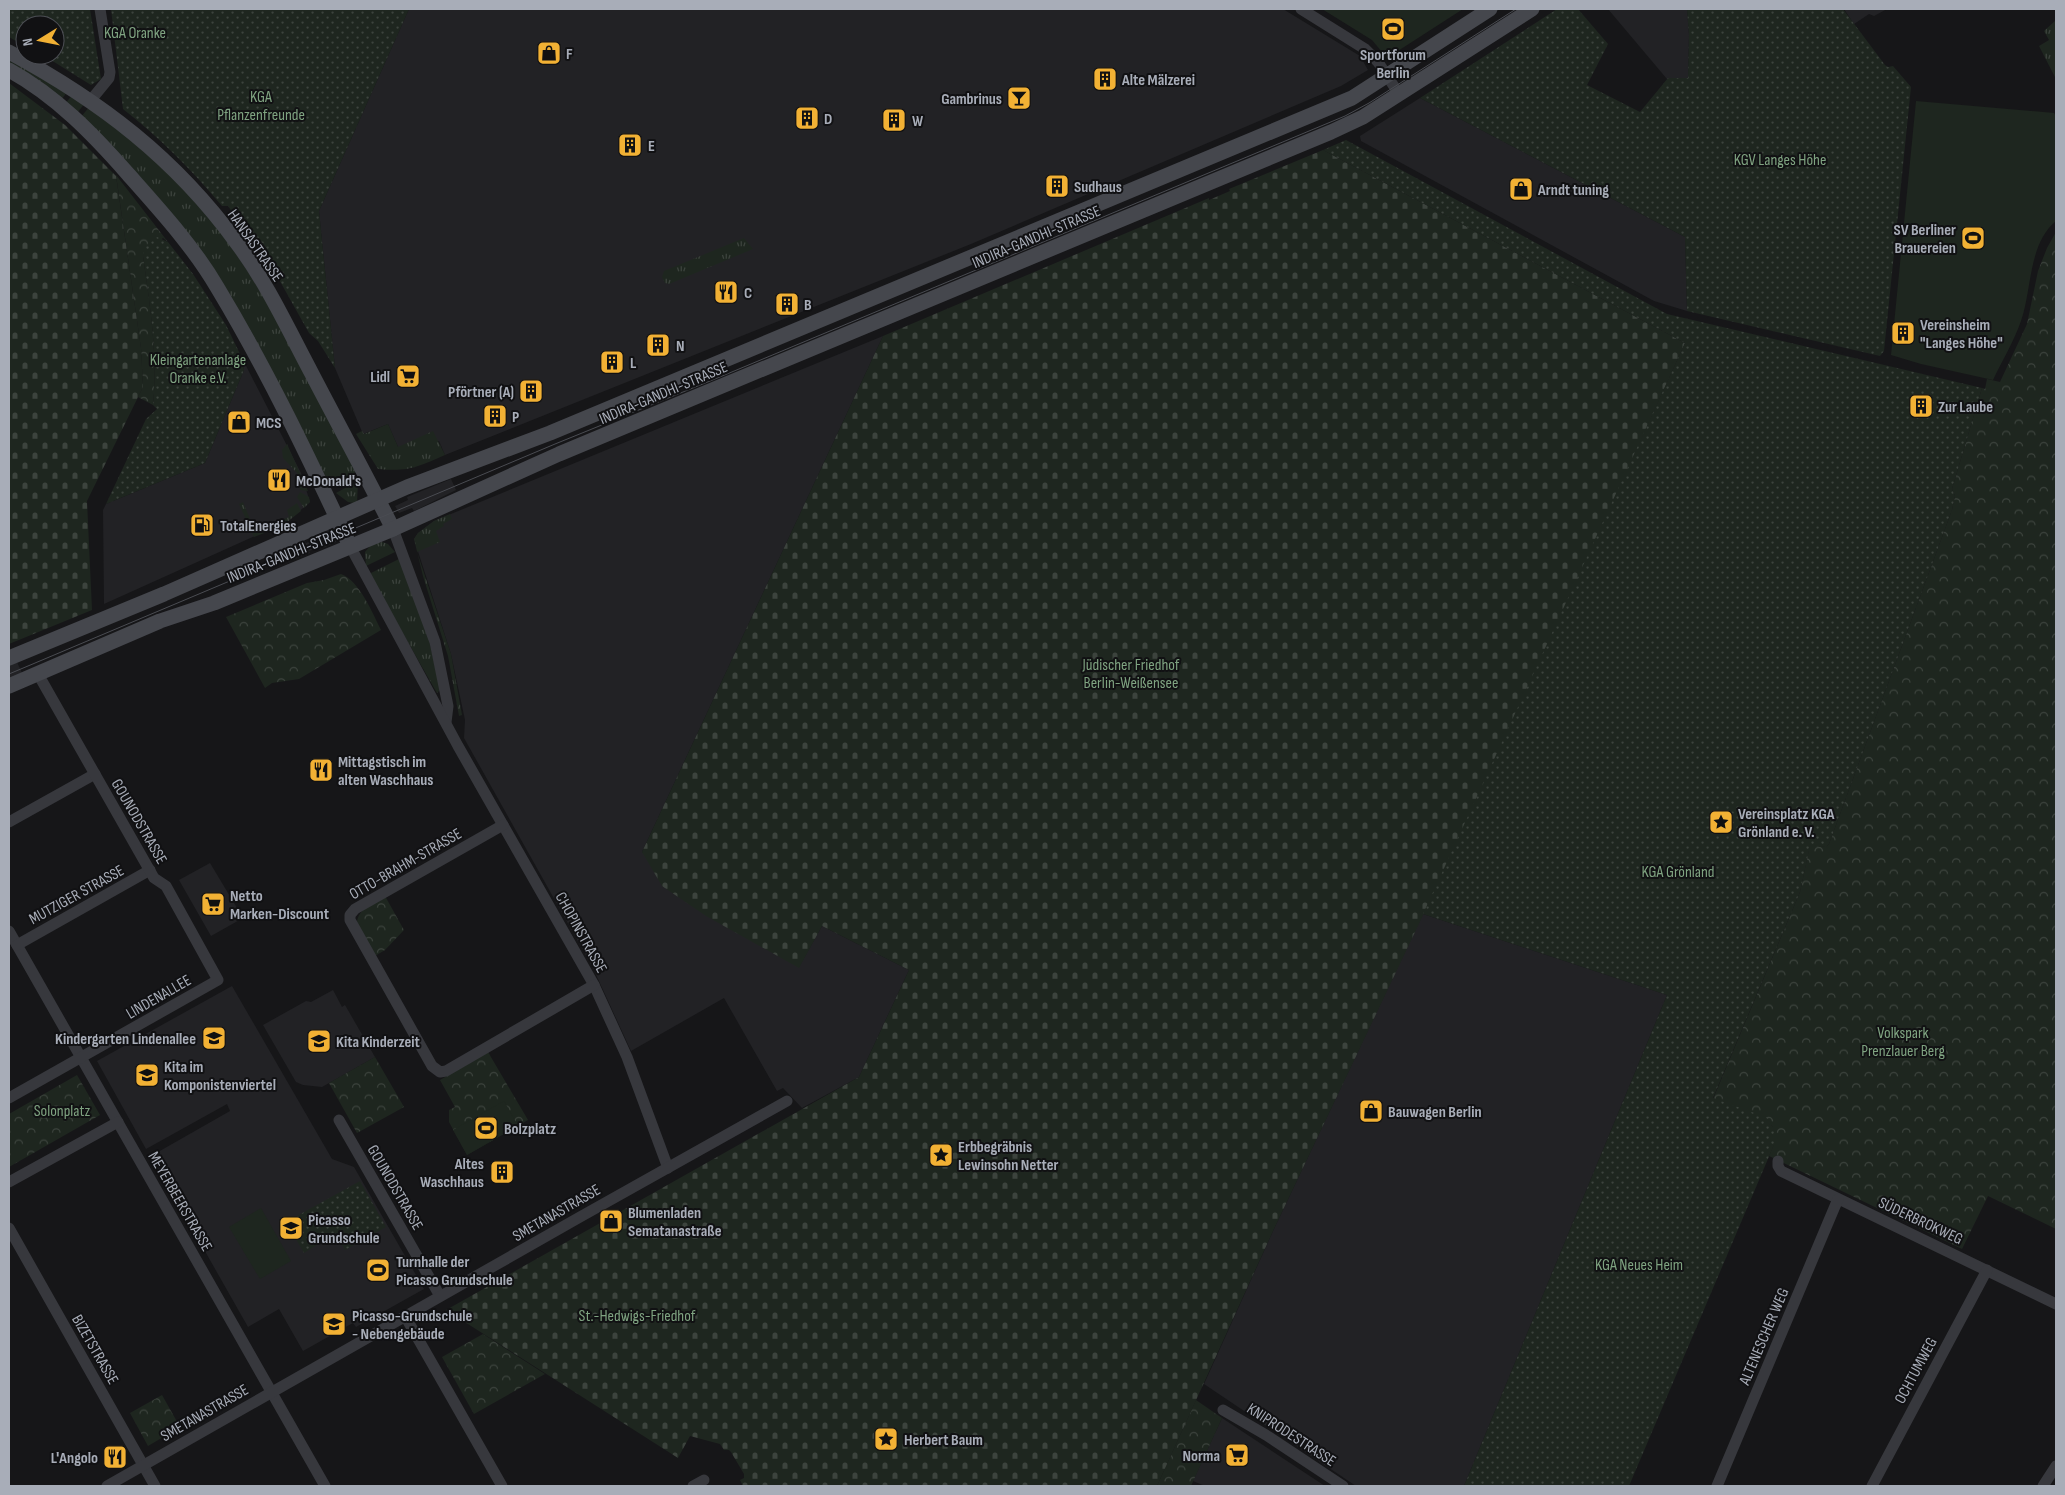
<svg xmlns="http://www.w3.org/2000/svg" width="2065" height="1495" viewBox="0 0 2065 1495" font-family="'Sofia Sans Condensed',sans-serif">
  <defs>
    <pattern id="grass-tufts" width="24" height="20" patternUnits="userSpaceOnUse" patternTransform="scale(1.25)"><rect width="24" height="20" fill="#1e261f"/><path d="M3 7l-1-3M5 7V3M7 7l1-3M15 17l-1-3M17 17v-4M19 17l1-3" fill="none" stroke="#3c433d"/></pattern>
    <pattern id="forest-crowns" width="20" height="18" patternUnits="userSpaceOnUse" patternTransform="scale(1.25)"><rect width="20" height="18" fill="#1e261f"/><path d="M2 6a3 3 0 1 1 6 0M12 15a3 3 0 1 1 6 0" fill="none" stroke="#3c433d"/></pattern>
    <pattern id="cemetery-stones" width="16" height="16" patternUnits="userSpaceOnUse" patternTransform="scale(1.25)"><rect width="16" height="16" fill="#1e261f"/><path d="M2 7V4a2 2 0 0 1 4 0v3zM10 15v-3a2 2 0 0 1 4 0v3z" fill="#3c433d"/></pattern>
    <pattern id="garden-dots" width="8" height="8" patternUnits="userSpaceOnUse" patternTransform="scale(1.25)"><rect width="8" height="8" fill="#1e261f"/><path d="M2 2h.1M6 6h.1" fill="none" stroke="#3c433d" stroke-width="1.8" stroke-linecap="round"/></pattern>
  </defs>
  <rect width="100%" height="100%" fill="#161618"/>
  <g fill="#222225">
    <polygon points="409,9 1283,9 1360,56 1368,70 1341,86 971,244 445,455 439,441 402,456 388,424 363,434 335,368 319,211"/>
    <polygon points="1608,9 1687,9 1689,35 1688,79 1667,79"/>
    <polygon points="1844,9 1887,9 1874,16 1869,14 1854,24"/>
    <polygon points="1420,98 1685,237 1687,311 1654,301 1361,141 1360,136"/>
    <polygon points="883,336 642,852 799,967 822,926 909,970 859,1077 802,1108 783,1088 777,1091 724,998 631,1051 593,968 464,738 465,720 451,654 414,539 418,533 434,521"/>
    <polygon points="241,356 301,473 310,502 288,521 104,604 103,510 106,504 205,463 244,370"/>
    <polygon points="451,479 456,490 414,511 412,508 399,513 395,506 408,500 407,497"/>
    <polygon points="331,529 337,540 336,542 323,548 322,546 309,551 310,553 288,562 282,549 303,538 306,543 318,538 316,532"/>
    <polygon points="16,660 23,675 9,680 9,663"/>
    <polygon points="210,863 243,918 211,936 179,880"/>
    <polygon points="1423,914 1667,995 1464,1486 1356,1486 1204,1384 1273,1231"/>
    <polygon points="232,986 332,1159 354,1167 424,1289 356,1327 353,1323 303,1351 279,1309 248,1327 151,1156 230,1111 227,1104 146,1149 97,1061"/>
    <polygon points="333,990 342,1007 345,1005 375,1057 322,1087 303,1085 296,1082 263,1025 306,1001 311,1002"/>
    <polygon points="1222,1418 1325,1486 1205,1486 1193,1481"/>
  </g>
  <g fill="url(#grass-tufts)">
    <polygon points="2056,20 2056,79 2039,46 2049,40 2044,31"/>
    <polygon points="9,56 68,91 61,100 9,65"/>
    <polygon points="73,94 85,103 77,113 65,104"/>
    <path d="M90,106C128,136 168,167 199,205C266,284 308,381 356,472L330,485L240,315L81,117Z"/>
    <polygon points="744,238 753,249 669,284 665,283 662,277 664,271"/>
    <path d="M388,424L398,447L433,431L445,455C417,467 409,472 378,469L356,434L362,431L364,434Z"/>
    <polygon points="287,444 308,491 300,490 298,474 283,458 282,450"/>
    <polygon points="358,481 357,502 354,503 348,502 336,493"/>
    <polygon points="300,492 309,497 310,502 304,508 297,497"/>
    <polygon points="243,502 255,531 289,517 287,510 297,503 301,511 282,526 254,537 239,504"/>
    <polygon points="450,514 452,519 443,524 444,526 436,531 440,542 417,552 451,654 462,715 459,716 448,656 423,576 414,539 418,533 434,521"/>
    <polygon points="382,542 388,544 395,552 366,566 365,552 371,545"/>
    <polygon points="399,559 428,635 440,690 437,693 369,574"/>
  </g>
  <g fill="url(#forest-crowns)">
    <path d="M116,175L168,242L163,238L143,256C150,306 158,354 153,405L138,397L143,387L141,348Z"/>
    <path d="M2056,232V1229L1988,1196L1962,1249L1769,1156C1774,1145 1778,1137 1772,1126L1713,1099L1800,892L1810,845L1826,847L1829,844L1952,510L1955,496L1952,489L1982,388L1985,389L1987,379L2000,382L2027,324L2038,271L2047,248Z"/>
    <path d="M341,574C359,580 373,614 381,630L299,679L272,683L265,688L226,617L307,583L324,580Z"/>
    <path d="M385,896L404,930L385,950L375,956L357,923C358,908 374,903 385,896Z"/>
    <polygon points="488,1052 528,1120 467,1155 449,1122 449,1110 455,1107 440,1080"/>
    <polygon points="375,1057 404,1107 357,1133 329,1083"/>
    <polygon points="77,1075 100,1115 9,1167 9,1114"/>
    <polygon points="483,1334 545,1374 474,1414 442,1357"/>
    <polygon points="162,1395 180,1427 148,1446 130,1413"/>
    <polygon points="1196,1400 1222,1418 1191,1486 1157,1486"/>
  </g>
  <g fill="url(#cemetery-stones)">
    <polygon points="9,83 65,125 116,176 141,348 143,387 87,501 92,610 9,644"/>
    <polygon points="1323,150 1685,343 1473,810 1273,1231 1157,1486 743,1486 740,1480 744,1478 744,1474 731,1452 729,1450 724,1450 720,1444 690,1436 678,1458 446,1310 859,1077 909,970 822,926 799,968 706,916 662,886 642,852 883,336 1209,198 1209,200 1230,191 1229,189"/>
  </g>
  <g fill="url(#garden-dots)">
    <polygon points="9,9 90,9 101,79 91,85 43,55 55,55 55,25 25,25 25,46 9,37"/>
    <path d="M111,9H409L319,211L335,368L318,341L309,333L272,267L228,206H222C192,170 160,138 123,109Z"/>
    <polygon points="1557,9 1578,9 1608,44 1587,85 1640,112 1668,78 1688,78 1689,35 1687,9 1843,9 1885,65 1888,67 1893,66 1911,87 1884,351 1880,356 1687,311 1685,237 1420,98"/>
    <path d="M1346,140L1667,314L1982,388L1952,489L1955,496L1952,510L1829,844L1826,847L1810,846L1800,892L1713,1098L1771,1119L1769,1124C1775,1127 1776,1133 1776,1140L1629,1486H1464L1667,995L1423,914L1685,343L1323,150Z"/>
    <path d="M157,237L168,242L193,274L226,325L241,356L244,370L205,463L106,504L146,419L157,409L153,405C158,354 150,306 143,256L145,247Z"/>
    <polygon points="360,1181 386,1227 345,1250 336,1233 304,1253 286,1222"/>
  </g>
  <g fill="#1e261f">
    <polygon points="1322,9 1463,9 1387,58 1372,40"/>
    <path d="M1916,101L2054,113L2056,116V221C2028,244 2032,290 2021,321C2014,341 2002,361 1993,380L1921,364L1891,355Z"/>
    <polygon points="504,1101 518,1126 467,1155 453,1130"/>
    <polygon points="261,1208 291,1261 260,1279 229,1227"/>
  </g>
  <g fill="none" stroke-linecap="round" stroke-linejoin="round">
    <g stroke="#37383d" stroke-width="11">
      <polyline points="1301,9 1365,49 1378,62 1399,94"/>
      <polyline points="91,100 109,78 110,72 100,9"/>
      <polyline points="393,529 435,642 448,706 446,722"/>
      <polyline points="350,546 458,746 594,985 627,1057 668,1168"/>
      <polyline points="9,822 95,774"/>
      <polyline points="503,825 355,909 350,915 350,920 432,1066 440,1072 446,1071 594,985"/>
      <polyline points="9,931 325,1486"/>
      <polyline points="17,945 150,870"/>
      <polyline points="9,1098 218,980 166,886 154,878 38,674"/>
      <polyline points="339,1120 440,1296"/>
      <polyline points="1778,1161 1778,1166 1781,1171 2056,1304"/>
      <polyline points="9,1182 118,1122"/>
      <polyline points="9,1228 155,1486"/>
      <polyline points="405,1316 502,1486"/>
      <polyline points="1223,1410 1266,1435 1343,1486"/>
      <polyline points="107,1486 580,1217 787,1101"/>
      <polyline points="693,1486 704,1480"/>
      <polyline points="1717,1486 1838,1199"/>
      <polyline points="1872,1486 1987,1270"/>
      <polyline points="2043,1486 2056,1466"/>
    </g>
    <g stroke="#45474d" stroke-width="15">
      <path d="M9,52C100,101 175,158 237,243C267,283 288,329 312,374C339,426 367,477 393,529"/>
      <path d="M9,70C56,96 93,134 128,174C159,209 193,246 217,287C267,370 309,458 350,546"/>
      <polyline points="9,658 164,594 407,487 550,433 1352,98 1490,9"/>
      <polyline points="9,686 160,621 214,603 393,529 559,454 1331,132 1363,117 1532,9"/>
    </g>
    <polyline stroke="#4a4c52" stroke-width="1" points="9,674 555,444 715,379 1345,116 1369,103 1516,9"/>
  </g>
  <defs>
    <g id="stadium-square" transform="scale(1.25)"><rect x="-9" y="-9" width="18" height="18" rx="4" fill="#f2b134" stroke="#111113"/><path d="M0-5a6.5 5 0 1 0 0 10a6.5 5 0 1 0 0-10ZM-3.5-1.8h7v3.6h-7Z" fill="#111"/></g>
    <g id="shop-square" transform="scale(1.25)"><rect x="-9" y="-9" width="18" height="18" rx="4" fill="#f2b134" stroke="#111113"/><path d="M-5-2.5h2.3a2.7 3.5 0 0 1 5.4 0H5L5.5 6h-11ZM-1.5-2.5h3a1.5 2.3 0 0 0-3 0Z" fill="#111"/></g>
    <g id="building-square" transform="scale(1.25)"><rect x="-9" y="-9" width="18" height="18" rx="4" fill="#f2b134" stroke="#111113"/><path d="M-4-6H4V6H1V3H-1V6H-4ZM-2.5-4.3h1.7v1.8h-1.7ZM.8-4.3h1.7v1.8H.8ZM-2.5-1h1.7V.8h-1.7ZM.8-1h1.7V.8H.8Z" fill="#111"/></g>
    <g id="bar-square" transform="scale(1.25)"><rect x="-9" y="-9" width="18" height="18" rx="4" fill="#f2b134" stroke="#111113"/><path d="M-6-5H6L.8 .8V4.5H3.5V6h-7V4.5H-.8V.8Z" fill="#111"/></g>
    <g id="restaurant-square" transform="scale(1.25)"><rect x="-9" y="-9" width="18" height="18" rx="4" fill="#f2b134" stroke="#111113"/><path d="M-5-6h1v4h1v-4h1v4h1v-4h1v5L-1.5 .5V6h-2V.5L-5-1ZM5-6V6H3V1.5H1.5Q1.5-4 5-6Z" fill="#111"/></g>
    <g id="supermarket-square" transform="scale(1.25)"><rect x="-9" y="-9" width="18" height="18" rx="4" fill="#f2b134" stroke="#111113"/><path d="M-6-5.5h2.5l.6 2H6L4.5 2H-2.5L-4.4-4H-6ZM-1.5 3.2a1.3 1.3 0 1 0 .1 0ZM3 3.2a1.3 1.3 0 1 0 .1 0Z" fill="#111"/></g>
    <g id="fuel-square" transform="scale(1.25)"><rect x="-9" y="-9" width="18" height="18" rx="4" fill="#f2b134" stroke="#111113"/><path d="M-5.5-6h7V0h2V4h1.3V-2.5L3-4.5l.8-.8L6-3V5H2.5V1h-1V6h-7ZM-4.2-4.7v3.2H.2V-4.7Z" fill="#111"/></g>
    <g id="sight-square" transform="scale(1.25)"><rect x="-9" y="-9" width="18" height="18" rx="4" fill="#f2b134" stroke="#111113"/><path d="M0-6L1.8-2.2L6-1.7L2.9 1.2L3.7 5.4L0 3.3L-3.7 5.4L-2.9 1.2L-6-1.7L-1.8-2.2Z" fill="#111"/></g>
    <g id="school-square" transform="scale(1.25)"><rect x="-9" y="-9" width="18" height="18" rx="4" fill="#f2b134" stroke="#111113"/><path d="M0-5L7-2L0 1L-7-2ZM-4 1L0 2.5L4 1V4Q0 6-4 4Z" fill="#111"/></g>
  </defs>
  <g fill-rule="evenodd">
    <use href="#stadium-square" x="1393" y="29"/>
    <use href="#shop-square" x="549" y="53"/>
    <use href="#building-square" x="1105" y="79"/>
    <use href="#bar-square" x="1019" y="98"/>
    <use href="#building-square" x="807" y="118"/>
    <use href="#building-square" x="894" y="120"/>
    <use href="#building-square" x="630" y="145"/>
    <use href="#building-square" x="1057" y="186"/>
    <use href="#shop-square" x="1521" y="189"/>
    <use href="#stadium-square" x="1973" y="238"/>
    <use href="#restaurant-square" x="726" y="292"/>
    <use href="#building-square" x="787" y="304"/>
    <use href="#building-square" x="1903" y="333"/>
    <use href="#building-square" x="658" y="345"/>
    <use href="#building-square" x="612" y="362"/>
    <use href="#supermarket-square" x="408" y="376"/>
    <use href="#building-square" x="531" y="391"/>
    <use href="#building-square" x="1921" y="406"/>
    <use href="#building-square" x="495" y="416"/>
    <use href="#shop-square" x="239" y="422"/>
    <use href="#restaurant-square" x="279" y="480"/>
    <use href="#fuel-square" x="202" y="525"/>
    <use href="#restaurant-square" x="321" y="770"/>
    <use href="#sight-square" x="1721" y="822"/>
    <use href="#supermarket-square" x="213" y="904"/>
    <use href="#school-square" x="214" y="1038"/>
    <use href="#school-square" x="319" y="1041"/>
    <use href="#school-square" x="147" y="1075"/>
    <use href="#shop-square" x="1371" y="1111"/>
    <use href="#stadium-square" x="486" y="1128"/>
    <use href="#sight-square" x="941" y="1155"/>
    <use href="#building-square" x="502" y="1172"/>
    <use href="#shop-square" x="611" y="1221"/>
    <use href="#school-square" x="291" y="1228"/>
    <use href="#stadium-square" x="378" y="1270"/>
    <use href="#school-square" x="334" y="1324"/>
    <use href="#sight-square" x="886" y="1439"/>
    <use href="#supermarket-square" x="1237" y="1455"/>
    <use href="#restaurant-square" x="115" y="1457"/>
  </g>
  <g text-anchor="middle" stroke-width="4" stroke-linejoin="round" paint-order="stroke">
    <g font-size="16" fill="#7fa381" stroke="#111113">
      <text x="135" y="38">KGA Oranke</text>
      <text x="261" y="102">KGA<tspan x="261" dy="18">Pflanzenfreunde</tspan></text>
      <text x="1780" y="165">KGV Langes Höhe</text>
      <text x="198" y="365">Kleingartenanlage<tspan x="198" dy="18">Oranke e.V.</tspan></text>
      <text x="1131" y="670">Jüdischer Friedhof<tspan x="1131" dy="18">Berlin-Weißensee</tspan></text>
      <text x="1678" y="877">KGA Grönland</text>
      <text x="1903" y="1038">Volkspark<tspan x="1903" dy="18">Prenzlauer Berg</tspan></text>
      <text x="62" y="1116">Solonplatz</text>
      <text x="1639" y="1270">KGA Neues Heim</text>
      <text x="637" y="1321">St.-Hedwigs-Friedhof</text>
    </g>
    <g font-size="16" font-weight="bold" fill="#a8adb8" stroke="#111113" text-anchor="start">
      <text x="566" y="59">F</text>
      <text x="1393" y="60" text-anchor="middle">Sportforum<tspan x="1393" dy="18">Berlin</tspan></text>
      <text x="1122" y="85">Alte Mälzerei</text>
      <text x="1002" y="104" text-anchor="end">Gambrinus</text>
      <text x="824" y="124">D</text>
      <text x="912" y="126">W</text>
      <text x="648" y="151">E</text>
      <text x="1074" y="192">Sudhaus</text>
      <text x="1538" y="195">Arndt tuning</text>
      <text x="1956" y="235" text-anchor="end">SV Berliner<tspan x="1956" dy="18">Brauereien</tspan></text>
      <text x="744" y="298">C</text>
      <text x="804" y="310">B</text>
      <text x="1920" y="330">Vereinsheim<tspan x="1920" dy="18">"Langes Höhe"</tspan></text>
      <text x="676" y="351">N</text>
      <text x="630" y="368">L</text>
      <text x="390" y="382" text-anchor="end">Lidl</text>
      <text x="514" y="397" text-anchor="end">Pförtner (A)</text>
      <text x="1938" y="412">Zur Laube</text>
      <text x="512" y="422">P</text>
      <text x="256" y="428">MCS</text>
      <text x="296" y="486">McDonald's</text>
      <text x="220" y="531">TotalEnergies</text>
      <text x="338" y="767">Mittagstisch im<tspan x="338" dy="18">alten Waschhaus</tspan></text>
      <text x="1738" y="819">Vereinsplatz KGA<tspan x="1738" dy="18">Grönland e. V.</tspan></text>
      <text x="230" y="901">Netto<tspan x="230" dy="18">Marken-Discount</tspan></text>
      <text x="196" y="1044" text-anchor="end">Kindergarten Lindenallee</text>
      <text x="336" y="1047">Kita Kinderzeit</text>
      <text x="164" y="1072">Kita im<tspan x="164" dy="18">Komponistenviertel</tspan></text>
      <text x="1388" y="1117">Bauwagen Berlin</text>
      <text x="504" y="1134">Bolzplatz</text>
      <text x="958" y="1152">Erbbegräbnis<tspan x="958" dy="18">Lewinsohn Netter</tspan></text>
      <text x="484" y="1169" text-anchor="end">Altes<tspan x="484" dy="18">Waschhaus</tspan></text>
      <text x="628" y="1218">Blumenladen<tspan x="628" dy="18">Sematanastraße</tspan></text>
      <text x="308" y="1225">Picasso<tspan x="308" dy="18">Grundschule</tspan></text>
      <text x="396" y="1267">Turnhalle der<tspan x="396" dy="18">Picasso Grundschule</tspan></text>
      <text x="352" y="1321">Picasso-Grundschule<tspan x="352" dy="18">- Nebengebäude</tspan></text>
      <text x="904" y="1445">Herbert Baum</text>
      <text x="1220" y="1461" text-anchor="end">Norma</text>
      <text x="98" y="1463" text-anchor="end">L'Angolo</text>
    </g>
    <g font-size="16" fill="#a8adb8" stroke="#111113">
      <text transform="translate(1036 236) rotate(-23)" y="6">INDIRA-GANDHI-STRASSE</text>
      <text transform="translate(256 245) rotate(55)" y="6">HANSASTRASSE</text>
      <text transform="translate(663 392) rotate(-23)" y="6">INDIRA-GANDHI-STRASSE</text>
      <text transform="translate(291 552) rotate(-22)" y="6">INDIRA-GANDHI-STRASSE</text>
      <text transform="translate(140 821) rotate(60)" y="6">GOUNODSTRASSE</text>
      <text transform="translate(405 863) rotate(-30)" y="6">OTTO-BRAHM-STRASSE</text>
      <text transform="translate(76 894) rotate(-29)" y="6">MUTZIGER STRASSE</text>
      <text transform="translate(582 932) rotate(61)" y="6">CHOPINSTRASSE</text>
      <text transform="translate(158 996) rotate(-30)" y="6">LINDENALLEE</text>
      <text transform="translate(396 1187) rotate(60)" y="6">GOUNODSTRASSE</text>
      <text transform="translate(181 1201) rotate(60)" y="6">MEYERBEERSTRASSE</text>
      <text transform="translate(556 1212) rotate(-30)" y="6">SMETANASTRASSE</text>
      <text transform="translate(1921 1220) rotate(25)" y="6">SÜDERBROKWEG</text>
      <text transform="translate(1763 1336) rotate(-67)" y="6">ALTENESCHER WEG</text>
      <text transform="translate(96 1349) rotate(60)" y="6">BIZETSTRASSE</text>
      <text transform="translate(1915 1370) rotate(-62)" y="6">OCHTUMWEG</text>
      <text transform="translate(204 1412) rotate(-30)" y="6">SMETANASTRASSE</text>
      <text transform="translate(1292 1434) rotate(33)" y="6">KNIPRODESTRASSE</text>
    </g>
  </g>
  <rect width="2065" height="1495" fill="none" stroke="#a8adb8" stroke-width="20"/>
  <g transform="translate(40 40) rotate(260)"><circle r="24" fill="#111113" stroke="#4d4f55"/>
  <path d="M0-4L9 19L0 12L-9 19Z" fill="#f2b134"/>
  <text y="-8" font-size="14" font-weight="bold" text-anchor="middle" fill="#a8adb8">N</text>
  </g>
</svg>
